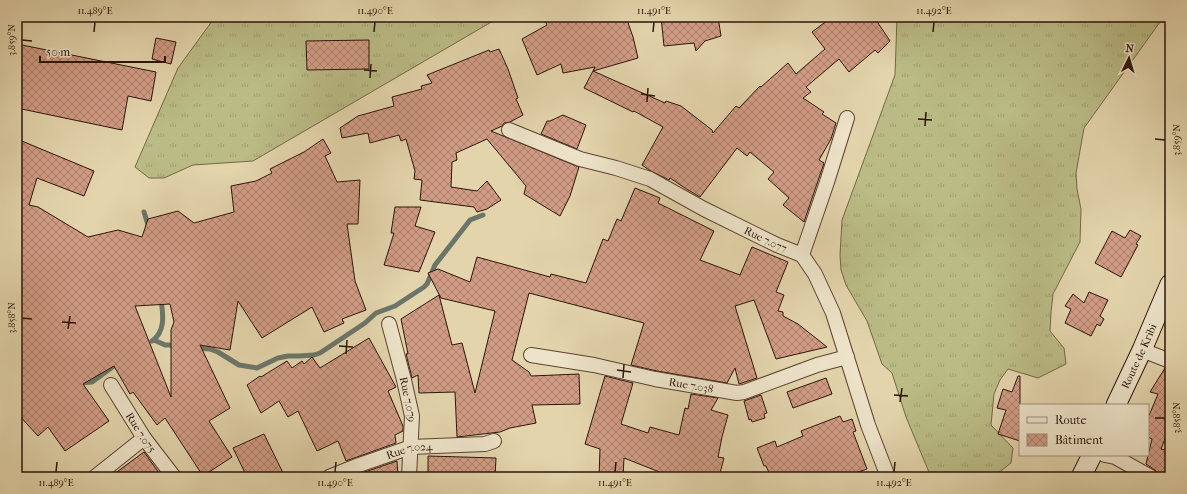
<svg xmlns="http://www.w3.org/2000/svg" width="1187" height="494" viewBox="0 0 1187 494" font-family="'IM FELL French Canon',serif">
  <defs>
    <pattern id="grass-tufts" width="24" height="20" patternUnits="userSpaceOnUse"><rect width="24" height="20" fill="#babb85"/><path d="M3 7l-1-3M5 7V3M7 7l1-3M15 17l-1-3M17 17v-4M19 17l1-3" fill="none" stroke="#a0a071"/></pattern>
    <pattern id="building-cross-hatch" width="8" height="8" patternUnits="userSpaceOnUse"><rect width="8" height="8" fill="#d19c85"/><path d="M0 0l8 8M0 8l8-8" fill="none" stroke="#aa7e6b"/></pattern>
  </defs>
  <rect width="100%" height="100%" fill="#e3d4ac"/>
  <filter id="stains"><feTurbulence type="fractalNoise" baseFrequency=".005" numOctaves="4"/><feColorMatrix values="0 0 0 0 .2 0 0 0 0 .09 0 0 0 0 .02 0 0 0 .5 -.17"/></filter>
  <radialGradient id="worn" r=".72"><stop offset=".6" stop-color="#630" stop-opacity="0"/><stop offset="1" stop-color="#630" stop-opacity=".3"/></radialGradient>
  <g fill="url(#grass-tufts)" stroke="#736846">
    <polygon points="215,17 500,17 253,161 193,165 164,178 149,178 135,167 178,68"/>
    <polygon points="897,17 1170,17 1170,23 1160,22 1084,128 1076,173 1077,189 1081,209 1080,242 1053,294 1051,312 1050,331 1064,348 1066,364 1038,378 1008,369 1000,380 994,394 991,425 1013,448 1011,463 993,477 931,477 906,417 892,373 882,364 867,321 846,285 841,270 840,255 842,220 895,75"/>
  </g>
  <g fill="none" stroke-linecap="round" stroke-linejoin="round">
    <g stroke="#6b7669" stroke-width="5">
      <polyline points="144,212 149,228"/>
      <polyline points="154,340 165,345 169,345 176,346"/>
      <path d="M152,341C166,331 163,314 161,299"/>
      <polyline points="196,348 210,349 218,352 239,365 257,368 278,358 288,356 299,356 314,355 320,353 365,323 376,313 395,306 424,287 427,284 435,265 467,224 470,220 483,215"/>
      <polyline points="79,383 92,382 118,363"/>
    </g>
  </g>
  <g fill="url(#building-cross-hatch)" stroke="#2c1408" fill-rule="evenodd">
    <polygon points="543,17 626,17 633,37 638,58 593,71 595,67 563,73 561,64 537,75 522,39 547,25"/>
    <polygon points="661,17 718,17 721,36 705,41 696,51 694,43 664,46"/>
    <polygon points="832,17 874,17 890,41 878,53 875,50 849,72 839,59 806,87 811,92 803,98 824,112 822,114 836,123 831,139 819,160 824,163 804,222 783,205 789,198 768,179 774,172 750,152 747,156 737,148 700,197 685,188 670,178 669,180 649,170 642,165 663,127 634,111 633,112 584,88 593,71 665,103 666,101 681,106 712,130 713,133 736,106 739,108 760,86 761,87 788,63 796,74 825,49 812,32"/>
    <polygon points="156,38 176,42 171,64 152,59"/>
    <polygon points="369,40 369,69 307,70 306,41"/>
    <polygon points="17,44 156,72 151,101 128,96 122,130 17,108"/>
    <polygon points="499,49 508,69 518,98 516,99 523,115 510,122 504,123 502,126 491,131 579,167 570,196 560,216 524,194 526,186 487,139 456,153 457,160 452,162 451,187 477,191 487,181 501,200 487,209 477,212 474,207 420,200 422,180 414,179 415,171 406,139 401,141 399,135 370,143 368,133 342,138 340,128 358,116 394,106 392,97 422,89 421,86 432,83 427,75 489,50 490,52"/>
    <polygon points="563,115 586,125 577,149 541,134 547,121 550,121"/>
    <path d="M17,139L94,171L84,196L37,178L29,205L38,207L88,237L118,230L142,237L148,219L178,211L194,223L234,212L231,186L256,181L272,173L270,169L304,152L323,139L331,153L325,156L337,182L360,180L358,224H347L355,281L366,310L342,319L344,323L324,332L312,307L262,338L238,301L230,350L200,345L230,408L209,421L232,457L203,476L165,418L157,425L133,392L130,394L114,366L83,384L109,421L65,451L48,427L38,436L17,413ZM170,304L174,322L171,330V397L135,306Z"/>
    <polygon points="635,188 660,198 658,203 714,231 700,260 740,275 752,247 788,262 776,292 784,295 778,311 783,312 783,316 798,324 827,347 776,359 754,300 735,306 757,378 739,384 735,368 727,383 657,371 631,365 644,323 529,293 512,360 529,372 531,376 579,374 580,404 532,405 536,423 510,428 500,432 457,437 455,392 419,393 418,375 412,378 406,354 408,354 401,319 439,295 452,345 462,343 475,393 495,311 441,298 428,273 438,269 470,282 477,257 550,277 551,274 586,283 603,239 608,241 617,219 621,221"/>
    <polygon points="395,207 421,207 415,226 435,232 419,272 384,265 394,233 391,233"/>
    <polygon points="1130,230 1141,236 1136,244 1138,245 1121,277 1095,263 1112,231 1125,238"/>
    <polygon points="1089,292 1108,300 1100,316 1104,319 1100,326 1097,324 1091,336 1065,323 1071,309 1065,306 1073,294 1084,303"/>
    <polygon points="369,338 396,387 388,391 403,426 403,431 395,435 396,443 346,461 338,441 317,451 298,411 288,417 279,401 261,413 247,385 260,376 261,377 287,361 292,368 302,361 304,364 312,357 320,368"/>
    <polygon points="1165,368 1170,369 1170,426 1161,449 1170,451 1170,477 1159,477 1158,473 1155,470 1146,464 1152,439 1148,437 1148,418 1158,394 1150,392"/>
    <polygon points="605,376 633,383 621,424 648,433 650,427 679,435 685,408 688,409 691,394 718,398 711,410 728,415 722,437 718,457 724,458 719,477 661,477 662,473 624,458 623,477 599,477 600,449 585,444"/>
    <polygon points="1018,376 1020,376 1020,441 998,434 1006,410 997,408 1003,389 1012,392"/>
    <polygon points="826,378 832,394 793,408 787,392"/>
    <polygon points="761,395 767,413 764,414 765,418 752,422 751,419 749,420 744,401"/>
    <polygon points="840,416 843,422 852,419 856,431 853,432 867,469 844,477 771,477 766,466 764,466 757,448 775,441 777,447 803,436 801,431"/>
    <polygon points="264,434 285,477 247,477 233,448"/>
    <polygon points="144,452 162,477 110,477"/>
    <polygon points="428,456 496,458 495,477 428,477"/>
    <polygon points="397,461 398,477 352,477 362,473"/>
  </g>
  <g fill="none" stroke-linecap="round" stroke-linejoin="round">
    <g stroke="#5a4431" stroke-width="16">
      <g id="street">
        <path id="s1" d="M509,130L580,159L616,168L650,179L704,209L777,245L802,255L815,274L833,313L868,425L888,477"/>
        <polyline points="802,255 827,182 847,118"/>
        <path id="s2" d="M389,324L404,380L412,416L409,477"/>
        <polyline points="1142,350 1170,361"/>
        <path id="s3" d="M531,355L594,365L655,379L737,393L744,392L817,365L847,357"/>
        <path id="s4" d="M111,385L144,438L174,477"/>
        <polyline points="1105,455 1115,457 1151,477"/>
        <polyline points="95,477 144,438"/>
        <path id="s5" d="M329,477L359,465L411,447L485,444L494,441"/>
      </g>
    </g>
    <g stroke="#2c1408" stroke-width="21">
      <g id="secondary">
        <path id="s6" d="M1116,405L1142,350L1170,284"/>
        <polyline points="1081,477 1092,455"/>
      </g>
    </g>
    <use href="#street" stroke="#ede3c9" stroke-width="14"/>
    <use href="#secondary" stroke="#ede3c9" stroke-width="19"/>
  </g>
  <path fill="none" stroke="#2c1408" stroke-width="1.5" d="M94,32L95,22M374,32L375,22M653,32L654,22M933,32L934,22M22,40L32,41M364,70L377,71M370,78L371,64M641,94L655,96M647,102L648,88M918,119L932,120M925,126L926,112M1155,139L1165,140M22,318L32,319M62,322L76,323M68,329L70,316M339,346L353,347M346,354L347,340M617,370L631,372M623,378L624,364M894,395L908,396M900,402L902,388M1155,418H1165M56,472L57,462M335,472L336,462M615,472L616,462M894,472L895,462"/>
  <g text-anchor="middle" stroke-width="3" stroke-linejoin="round" paint-order="stroke">
    <g font-size="11" fill="#2c1408" stroke="#ede3c9">
      <text dy="4" stroke="none"><textPath href="#s1" startOffset="280">Rue 7.077</textPath></text>
      <text dy="4" stroke="none"><textPath href="#s6" startOffset="54">Route de Kribi</textPath></text>
      <text dy="4" stroke="none"><textPath href="#s3" startOffset="163">Rue 7.038</textPath></text>
      <text dy="4" stroke="none"><textPath href="#s2" startOffset="78">Rue 7.079</textPath></text>
      <text dy="4" stroke="none"><textPath href="#s4" startOffset="56">Rue 7.075</textPath></text>
      <text dy="4" stroke="none"><textPath href="#s5" startOffset="85">Rue 7.024</textPath></text>
    </g>
  </g>
  <rect width="1187" height="494" fill="none" stroke="#e3d4ac" stroke-width="44"/>
  <rect x="1019" y="404" width="130" height="52" fill="#ede3c9" stroke="#a0907c"/>
  <rect x="1027" y="417" width="20" height="6" fill="#ede3c9" stroke="#a0907c"/>
  <text x="1055" y="424" font-size="12" fill="#2c1408">Route</text>
  <rect x="1027" y="434" width="20" height="12" fill="url(#building-cross-hatch)" stroke="#a0907c"/>
  <text x="1055" y="444" font-size="12" fill="#2c1408">Bâtiment</text>
  <g transform="translate(1129 58) rotate(5)" stroke="#ede3c9" stroke-width="3" paint-order="stroke">
  <path d="M0-3L7 15L0 10L-7 15Z" fill="#2c1408"/>
  <text y="-6" font-size="11" font-weight="bold" text-anchor="middle" fill="#2c1408">N</text>
  </g>
  <path d="M40 56v6h125v-6" fill="none" stroke="#2c1408" stroke-width="2"/>
  <text x="46" y="56" font-size="12" fill="#2c1408" stroke="#ede3c9" stroke-width="3" paint-order="stroke">50 m</text>
  <rect x="22" y="22" width="1143" height="450" fill="none" stroke="#2c1408" stroke-width="1.5"/>
  <g font-size="10" text-anchor="middle" fill="#2c1408">
    <text x="95" y="14">11.489°E</text>
    <text x="375" y="14">11.490°E</text>
    <text x="654" y="14">11.491°E</text>
    <text x="934" y="14">11.492°E</text>
    <text transform="translate(11 40) rotate(-90)" y="4">3.859°N</text>
    <text transform="translate(1176 140) rotate(-90)" y="4">3.859°N</text>
    <text transform="translate(11 318) rotate(-90)" y="4">3.858°N</text>
    <text transform="translate(1176 418) rotate(-90)" y="4">3.858°N</text>
    <text x="56" y="486">11.489°E</text>
    <text x="335" y="486">11.490°E</text>
    <text x="615" y="486">11.491°E</text>
    <text x="894" y="486">11.492°E</text>
  </g>
  <rect width="100%" height="100%" filter="url(#stains)"/>
  <rect width="100%" height="100%" fill="url(#worn)"/>
</svg>
